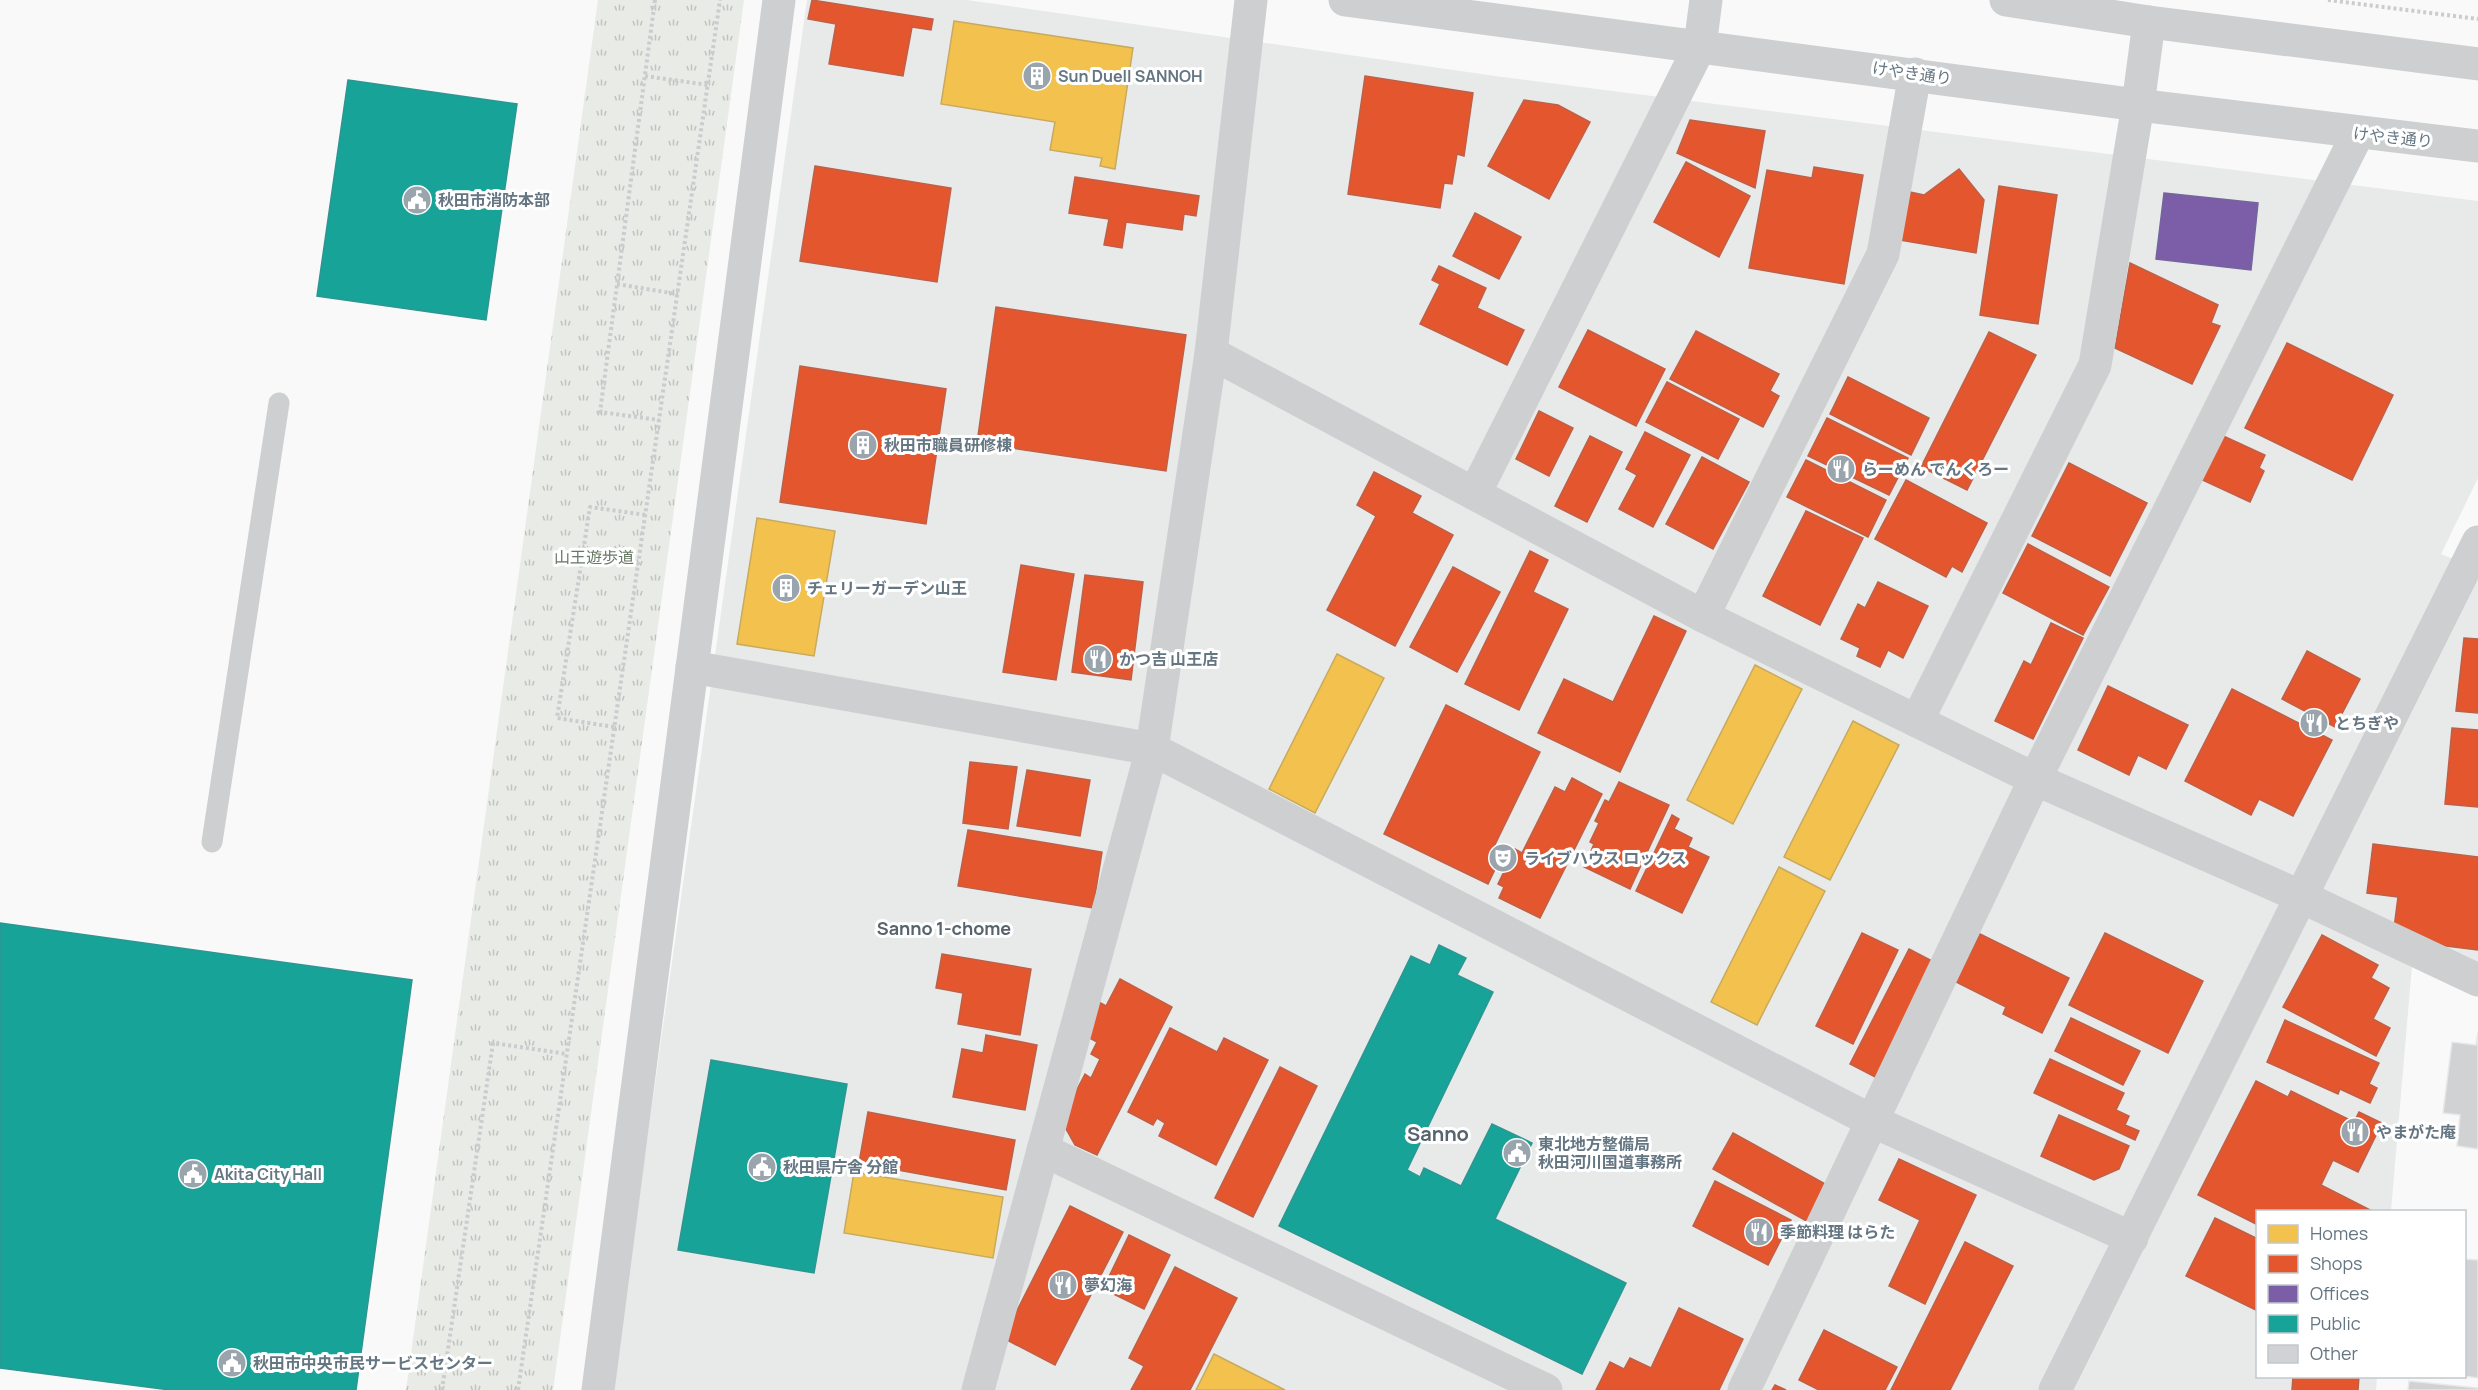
<svg xmlns="http://www.w3.org/2000/svg" width="2478" height="1390" viewBox="0 0 2478 1390" font-family="Manrope,'Noto Sans JP',sans-serif">
  <defs>
    <pattern id="park-tufts" width="24" height="20" patternUnits="userSpaceOnUse" patternTransform="scale(1.5)"><rect width="24" height="20" fill="#e8ebe6"/><path d="M3 7l-1-3M5 7V3M7 7l1-3M15 17l-1-3M17 17v-4M19 17l1-3" fill="none" stroke="#c0c3c0"/></pattern>
  </defs>
  <rect width="100%" height="100%" fill="#f9f9f9"/>
  <polygon fill="#e8e9e9" points="807,0 967,0 1495,76 2478,201 2478,478 2441,554 2478,569 2478,972 2414,942 2391,1211 2258,1212 2258,1376 2377,1377 2376,1390 612,1390"/>
  <polygon fill="url(#park-tufts)" points="598,0 744,0 553,1390 406,1390"/>
  <g fill="#f2c14e" stroke="#c8aa5e" stroke-width="1.5">
    <polygon points="954,21 1133,48 1115,169 1100,166 1102,158 1050,150 1055,122 941,104"/>
    <polygon points="757,518 835,531 814,656 737,644"/>
    <polygon points="1337,654 1384,678 1315,813 1269,789"/>
    <polygon points="1755,665 1802,689 1733,824 1687,800"/>
    <polygon points="1853,721 1899,745 1830,880 1784,857"/>
    <polygon points="1779,867 1825,891 1757,1025 1711,1002"/>
    <polygon points="854,1172 1003,1197 993,1258 844,1233"/>
    <polygon points="1214,1354 1285,1390 1196,1390"/>
  </g>
  <g fill="#e4572e" stroke="#be6048" stroke-width="1.5">
    <polygon points="812,0 933,19 931,30 912,27 903,76 829,64 836,24 808,19"/>
    <polygon points="1365,76 1473,93 1464,156 1457,154 1452,184 1444,183 1440,208 1348,194"/>
    <polygon points="1524,100 1558,105 1590,122 1549,199 1488,166"/>
    <polygon points="1690,120 1765,131 1755,188 1677,153"/>
    <polygon points="1686,162 1750,196 1719,257 1654,222"/>
    <polygon points="815,166 951,188 937,282 800,261"/>
    <polygon points="1814,167 1863,175 1844,284 1749,268 1767,170 1812,178"/>
    <polygon points="1959,169 1984,200 1976,253 1899,240 1905,191 1924,195"/>
    <polygon points="1075,177 1199,196 1196,216 1184,214 1182,230 1126,222 1122,248 1104,245 1109,219 1069,213"/>
    <polygon points="1999,186 2057,195 2038,324 1980,315"/>
    <polygon points="1475,213 1521,237 1499,279 1453,256"/>
    <polygon points="2130,263 2218,305 2211,323 2220,326 2192,384 2115,348"/>
    <polygon points="1439,266 1486,288 1477,308 1524,330 1507,365 1420,324 1440,284 1432,280"/>
    <polygon points="996,307 1186,335 1166,471 977,443"/>
    <polygon points="1588,330 1665,369 1636,426 1559,387"/>
    <polygon points="1696,331 1779,374 1770,391 1779,396 1763,427 1670,379"/>
    <polygon points="1989,332 2036,355 1967,490 1921,467"/>
    <polygon points="2287,343 2393,395 2352,480 2245,428"/>
    <polygon points="800,366 946,389 926,524 780,502"/>
    <polygon points="1848,377 1929,418 1911,455 1830,414"/>
    <polygon points="1667,382 1739,419 1718,459 1646,422"/>
    <polygon points="1539,411 1573,428 1549,476 1516,459"/>
    <polygon points="1827,418 1908,458 1889,495 1808,456"/>
    <polygon points="1645,432 1690,455 1653,527 1619,509 1637,475 1626,469"/>
    <polygon points="2219,434 2265,455 2259,468 2264,471 2250,502 2198,478"/>
    <polygon points="1590,436 1622,452 1587,522 1555,506"/>
    <polygon points="1702,457 1749,482 1713,549 1666,524"/>
    <polygon points="1806,460 1886,500 1868,537 1787,497"/>
    <polygon points="2069,463 2147,503 2110,576 2032,536"/>
    <polygon points="1374,472 1421,496 1412,513 1453,535 1395,646 1327,610 1376,516 1357,505"/>
    <polygon points="1906,480 1987,523 1962,572 1952,566 1946,577 1875,539"/>
    <polygon points="1806,511 1863,538 1820,625 1763,596"/>
    <polygon points="2028,544 2109,587 2083,635 2003,593"/>
    <polygon points="1530,551 1548,560 1533,592 1568,609 1519,710 1465,684"/>
    <polygon points="1021,565 1074,574 1056,680 1003,672"/>
    <polygon points="1453,567 1500,592 1457,672 1410,647"/>
    <polygon points="1085,575 1143,582 1131,680 1072,672"/>
    <polygon points="1878,582 1928,606 1903,658 1888,650 1880,667 1857,656 1860,648 1841,639 1858,604 1865,608"/>
    <polygon points="1654,616 1686,631 1620,772 1538,733 1564,679 1613,702"/>
    <polygon points="2051,623 2083,638 2033,739 1995,721 2024,661 2031,665"/>
    <polygon points="2464,638 2478,639 2478,713 2456,711"/>
    <polygon points="2307,651 2360,679 2335,727 2282,699"/>
    <polygon points="2108,686 2188,725 2166,769 2138,755 2129,775 2078,750"/>
    <polygon points="2232,689 2332,740 2293,816 2259,799 2251,815 2185,781"/>
    <polygon points="1446,705 1540,752 1489,857 1499,861 1488,884 1384,834"/>
    <polygon points="2452,728 2478,730 2478,807 2445,804"/>
    <polygon points="970,762 1017,767 1008,829 963,823"/>
    <polygon points="1027,770 1090,780 1080,836 1017,826"/>
    <polygon points="1572,778 1602,794 1540,918 1499,898 1504,887 1498,884 1515,849 1522,853 1555,787 1565,792"/>
    <polygon points="1619,782 1669,805 1630,889 1584,867 1594,844 1590,842 1599,823 1595,821 1605,800 1609,802"/>
    <polygon points="1672,815 1679,819 1674,829 1692,838 1688,847 1709,857 1682,913 1636,891"/>
    <polygon points="968,830 1102,852 1093,908 958,886"/>
    <polygon points="2373,844 2478,857 2478,950 2438,945 2394,928 2398,897 2367,893"/>
    <polygon points="1862,933 1898,950 1853,1044 1816,1026"/>
    <polygon points="2105,933 2203,981 2168,1053 2069,1005"/>
    <polygon points="1980,934 2069,978 2042,1033 2003,1014 2006,1007 1956,982"/>
    <polygon points="2322,935 2378,965 2371,978 2389,988 2373,1019 2390,1028 2376,1056 2283,1007"/>
    <polygon points="1909,949 1938,964 1879,1079 1850,1064"/>
    <polygon points="942,954 1031,969 1020,1035 958,1024 963,993 936,988"/>
    <polygon points="1120,979 1172,1007 1097,1155 1075,1145 1061,1120 1085,1074 1091,1078 1100,1059 1091,1054 1097,1042 1082,1034 1099,1002 1106,1006"/>
    <polygon points="2071,1018 2140,1051 2123,1085 2055,1051"/>
    <polygon points="2285,1020 2379,1063 2369,1084 2377,1088 2370,1103 2340,1089 2338,1094 2267,1062"/>
    <polygon points="1170,1028 1217,1052 1224,1038 1268,1060 1216,1165 1159,1136 1165,1123 1157,1118 1153,1125 1128,1112"/>
    <polygon points="986,1035 1037,1045 1025,1110 953,1097 962,1049 983,1053"/>
    <polygon points="2050,1059 2124,1093 2116,1110 2129,1116 2125,1125 2139,1131 2135,1140 2034,1093"/>
    <polygon points="1280,1067 1317,1086 1253,1217 1215,1198"/>
    <polygon points="2256,1081 2288,1097 2291,1091 2354,1122 2359,1112 2382,1123 2358,1172 2333,1160 2321,1185 2374,1212 2258,1212 2258,1225 2198,1195"/>
    <polygon points="868,1112 1015,1140 1006,1190 859,1163"/>
    <polygon points="2059,1115 2129,1146 2119,1169 2094,1180 2041,1156"/>
    <polygon points="1733,1133 1829,1186 1810,1223 1713,1169"/>
    <polygon points="1899,1159 1976,1195 1925,1304 1889,1286 1920,1220 1879,1200"/>
    <polygon points="1715,1181 1791,1220 1768,1265 1693,1226"/>
    <polygon points="1070,1206 1123,1232 1055,1365 1003,1338"/>
    <polygon points="2215,1218 2258,1239 2258,1311 2186,1276"/>
    <polygon points="1129,1235 1170,1255 1144,1309 1103,1289"/>
    <polygon points="1965,1242 2013,1266 1950,1390 1891,1390"/>
    <polygon points="1175,1267 1237,1298 1190,1390 1131,1390 1144,1366 1129,1358"/>
    <polygon points="1679,1308 1743,1339 1719,1390 1596,1390 1610,1362 1624,1369 1630,1358 1651,1368"/>
    <polygon points="1824,1330 1897,1367 1885,1390 1819,1390 1799,1380"/>
    <polygon points="2293,1376 2359,1376 2358,1390 2292,1390"/>
    <polygon points="1775,1385 1786,1390 1772,1390"/>
  </g>
  <polygon fill="#7b5ea7" stroke="#74659c" stroke-width="1.5" points="2164,193 2258,203 2251,270 2156,259"/>
  <g fill="#17a398" stroke="#2e9692" stroke-width="1.5">
    <polygon points="348,80 517,104 486,320 317,296"/>
    <polygon points="0,923 412,980 356,1390 170,1390 0,1368"/>
    <polygon points="1439,945 1466,958 1457,975 1493,992 1407,1170 1420,1177 1424,1168 1461,1186 1492,1124 1532,1143 1495,1219 1626,1283 1582,1374 1279,1226 1411,956 1430,965"/>
    <polygon points="711,1060 847,1084 814,1273 678,1250"/>
  </g>
  <g fill="#d0d2d3" stroke="#e8e8e8" stroke-width="1.5">
    <polygon points="2478,1032 2478,1149 2457,1146 2460,1115 2443,1113 2452,1042 2476,1045"/>
    <polygon points="2464,1259 2478,1260 2478,1378 2464,1376"/>
    <polygon points="2409,1381 2478,1388 2478,1390 2408,1390"/>
  </g>
  <g fill="none" stroke-linecap="round" stroke-linejoin="round">
    <g stroke="#cbcccd" stroke-width="4" stroke-dasharray="3 3" stroke-linecap="butt">
      <polyline points="655,0 600,412 659,420"/>
      <polyline points="2328,0 2478,19"/>
      <polyline points="645,76 708,85"/>
      <polyline points="617,284 677,294"/>
      <polyline points="614,727 557,718 590,507 646,515"/>
      <polyline points="442,1390 493,1043 567,1054"/>
      <polyline points="518,1390 720,0"/>
    </g>
    <polyline stroke="#cecfd0" stroke-width="21" points="212,842 279,403"/>
    <g stroke="#cecfd0" stroke-width="33">
      <polyline points="1211,353 1703,616 2035,779 2302,897 2478,980"/>
      <polyline points="1475,493 1700,46 1706,0"/>
      <polyline points="1703,616 1883,254 1915,74"/>
      <polyline points="692,667 1152,749 1872,1121 2132,1238"/>
      <polyline points="1917,721 2095,365 2138,105 2149,22"/>
      <polyline points="1043,1150 1546,1390"/>
      <polyline points="598,1390 779,0"/>
      <polyline points="978,1390 1152,749 1211,353 1251,0"/>
      <polyline points="1744,1390 2035,779 2358,133"/>
    </g>
    <g stroke="#cecfd0" stroke-width="33">
      <polyline points="1345,0 2138,105 2478,146"/>
      <polyline points="2006,0 2149,22 2478,64"/>
      <polyline points="2055,1390 2478,542"/>
    </g>
  </g>
  <defs>
    <g id="building-disc" transform="scale(1.5)"><circle r="9.5" fill="#99a4ac" stroke="#fff"/><path d="M-4-6H4V6H1V3H-1V6H-4ZM-2.5-4.3h1.7v1.8h-1.7ZM.8-4.3h1.7v1.8H.8ZM-2.5-1h1.7V.8h-1.7ZM.8-1h1.7V.8H.8Z" fill="#fff"/></g>
    <g id="civic-disc" transform="scale(1.5)"><circle r="9.5" fill="#99a4ac" stroke="#fff"/><path d="M-.6-6.5H3V-4.5H.6V-3L4-1V1h2V6H-6V1h2V-1L-.6-3ZM-1.2 2.5V6h2.4V2.5Z" fill="#fff"/></g>
    <g id="restaurant-disc" transform="scale(1.5)"><circle r="9.5" fill="#99a4ac" stroke="#fff"/><path d="M-5-6h1v4h1v-4h1v4h1v-4h1v5L-1.5 .5V6h-2V.5L-5-1ZM5-6V6H3V1.5H1.5Q1.5-4 5-6Z" fill="#fff"/></g>
    <g id="theatre-disc" transform="scale(1.5)"><circle r="9.5" fill="#99a4ac" stroke="#fff"/><path d="M-5-5.5Q0-4 5-5.5V0Q5 5 0 6Q-5 5-5 0ZM-3.3-2.5H-1v1.5H-3.3ZM1-2.5H3.3v1.5H1ZM-2.8 1Q0 5.5 2.8 1Z" fill="#fff"/></g>
  </defs>
  <g fill-rule="evenodd">
    <use href="#building-disc" x="1037" y="76"/>
    <use href="#civic-disc" x="417" y="200"/>
    <use href="#building-disc" x="863" y="445"/>
    <use href="#restaurant-disc" x="1841" y="469"/>
    <use href="#building-disc" x="786" y="588"/>
    <use href="#restaurant-disc" x="1098" y="659"/>
    <use href="#restaurant-disc" x="2314" y="723"/>
    <use href="#theatre-disc" x="1503" y="858"/>
    <use href="#restaurant-disc" x="2355" y="1132"/>
    <use href="#civic-disc" x="1517" y="1153"/>
    <use href="#civic-disc" x="762" y="1167"/>
    <use href="#civic-disc" x="193" y="1174"/>
    <use href="#restaurant-disc" x="1759" y="1232"/>
    <use href="#restaurant-disc" x="1063" y="1285"/>
    <use href="#civic-disc" x="232" y="1363"/>
  </g>
  <g text-anchor="middle" stroke-width="6" stroke-linejoin="round" paint-order="stroke">
    <g font-size="16" fill="#657683" stroke="#fff">
      <text transform="translate(1912 73) rotate(8)" y="6">けやき通り</text>
      <text transform="translate(2393 137) rotate(6)" y="6">けやき通り</text>
    </g>
    <g font-size="16" font-weight="bold" fill="#657683" stroke="#fff" text-anchor="start">
      <text x="1058" y="82">Sun Duell SANNOH</text>
      <text x="438" y="206">秋田市消防本部</text>
      <text x="884" y="451">秋田市職員研修棟</text>
      <text x="1862" y="475">らーめん でんくろー</text>
      <text x="807" y="594">チェリーガーデン山王</text>
      <text x="1119" y="665">かつ吉 山王店</text>
      <text x="2335" y="729">とちぎや</text>
      <text x="1524" y="864">ライブハウス ロックス</text>
      <text x="2376" y="1138">やまがた庵</text>
      <text x="1538" y="1150">東北地方整備局<tspan x="1538" dy="18">秋田河川国道事務所</tspan></text>
      <text x="783" y="1173">秋田県庁舎 分館</text>
      <text x="214" y="1180">Akita City Hall</text>
      <text x="1780" y="1238">季節料理 はらた</text>
      <text x="1084" y="1291">夢幻海</text>
      <text x="253" y="1369">秋田市中央市民サービスセンター</text>
    </g>
    <g font-size="16" fill="#687a64" stroke="#fff">
      <text x="594" y="563">山王遊歩道</text>
    </g>
    <g font-size="18" font-weight="bold" fill="#57646e" stroke="#fff">
      <text x="944" y="935">Sanno 1-chome</text>
    </g>
    <g font-size="20" font-weight="bold" fill="#57646e" stroke="#fff">
      <text x="1438" y="1141">Sanno</text>
    </g>
  </g>
  <rect x="2256" y="1210" width="210" height="168" fill="#ffffff" stroke="#c1c8cd" stroke-width="1.5"/>
  <rect x="2268" y="1225" width="30" height="18" fill="#f2c14e" stroke="#c1c8cd" stroke-width="1.5"/>
  <text x="2310" y="1240" font-size="18" fill="#657683">Homes</text>
  <rect x="2268" y="1255" width="30" height="18" fill="#e4572e" stroke="#c1c8cd" stroke-width="1.5"/>
  <text x="2310" y="1270" font-size="18" fill="#657683">Shops</text>
  <rect x="2268" y="1285" width="30" height="18" fill="#7b5ea7" stroke="#c1c8cd" stroke-width="1.5"/>
  <text x="2310" y="1300" font-size="18" fill="#657683">Offices</text>
  <rect x="2268" y="1315" width="30" height="18" fill="#17a398" stroke="#c1c8cd" stroke-width="1.5"/>
  <text x="2310" y="1330" font-size="18" fill="#657683">Public</text>
  <rect x="2268" y="1345" width="30" height="18" fill="#d0d2d3" stroke="#c1c8cd" stroke-width="1.5"/>
  <text x="2310" y="1360" font-size="18" fill="#657683">Other</text>
</svg>
